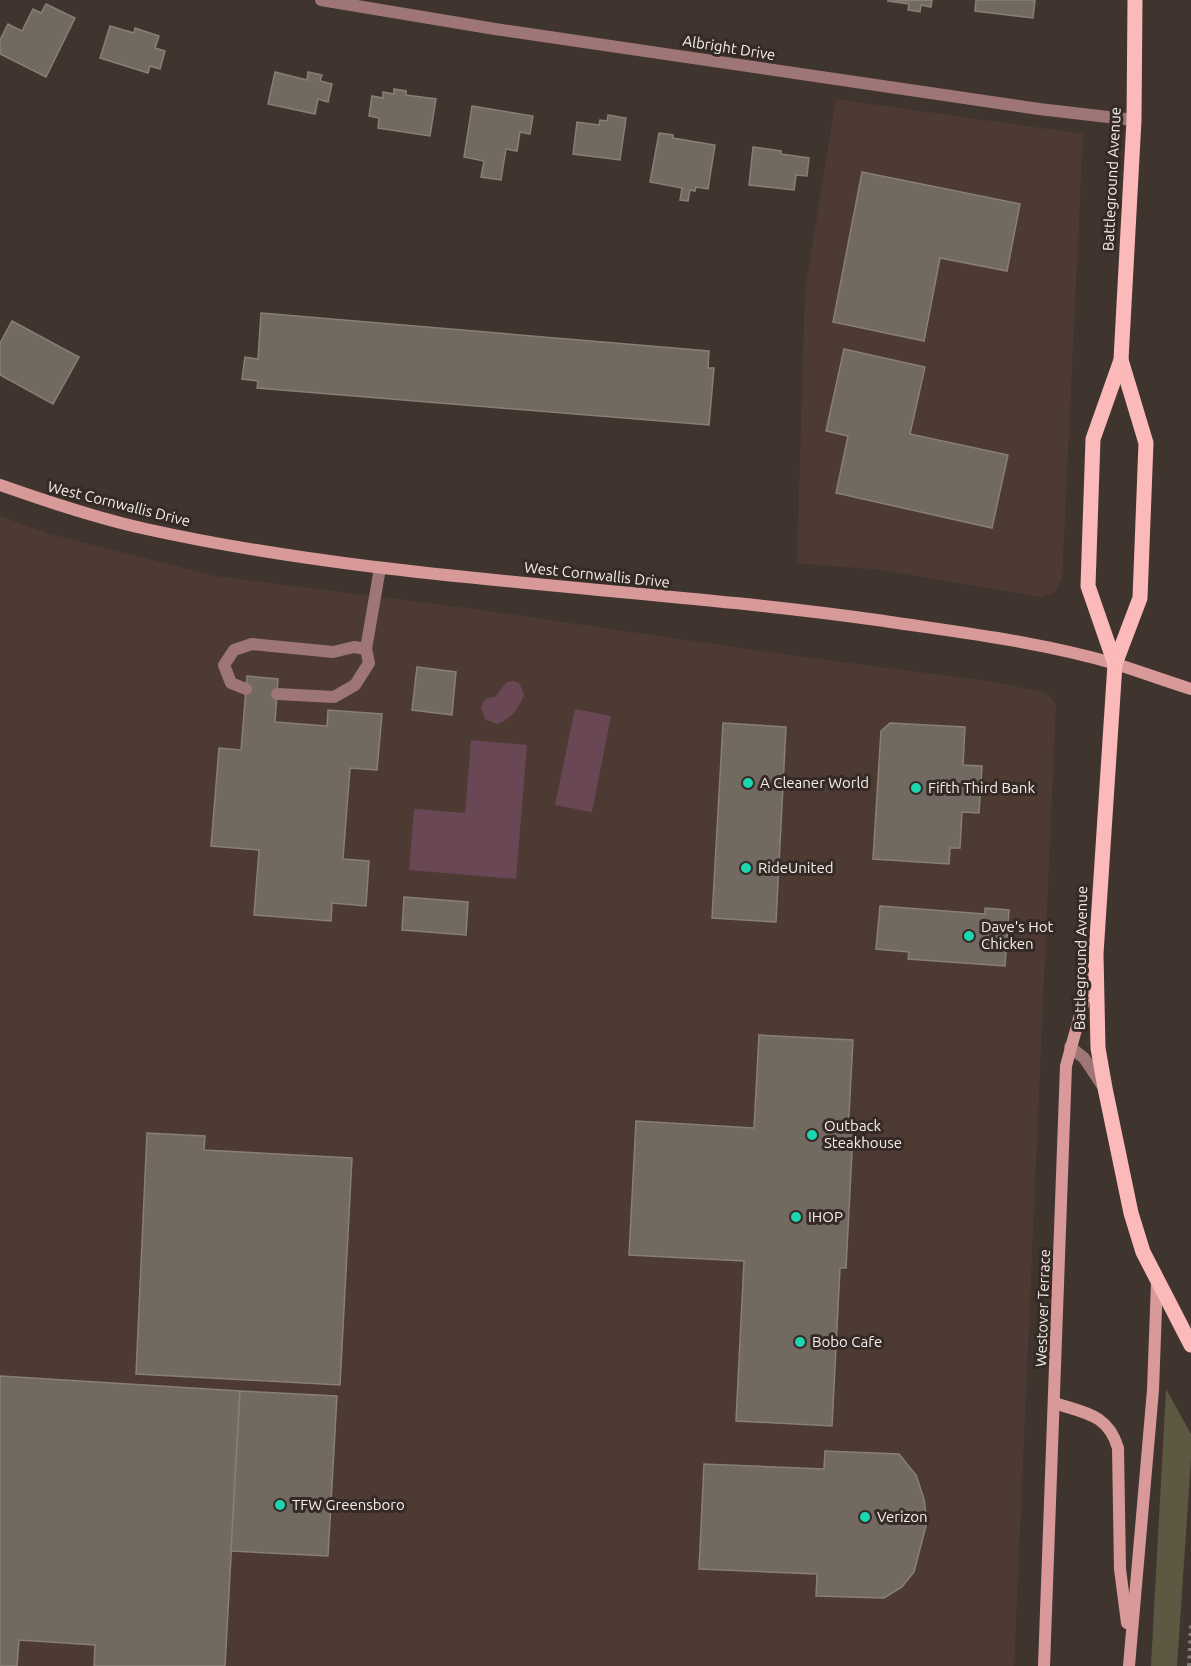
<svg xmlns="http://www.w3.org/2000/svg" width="1191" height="1666" viewBox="0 0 1191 1666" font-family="Ubuntu,sans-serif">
  <rect width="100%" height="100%" fill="#40342f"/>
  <g fill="#4d3b33">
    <polygon points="836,99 1083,134 1062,578 1054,593 1041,597 883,570 797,563 805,291"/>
    <polygon points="0,516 50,534 215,576 474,609 789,655 995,682 1046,693 1056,704 1014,1666 0,1666"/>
  </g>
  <polygon fill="#5d5842" points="1166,1389 1191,1434 1191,1459 1177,1666 1151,1666"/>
  <g fill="#6a4755">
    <path d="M513,681L519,683L524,694C519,709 512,718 497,724L485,719L481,707C484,699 487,697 495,697L507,682Z"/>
    <polygon points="575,709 611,716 592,812 555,805"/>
    <polygon points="471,740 527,745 516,879 409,870 414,809 465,813"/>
  </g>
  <g fill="#726a60" stroke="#887f75" stroke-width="1.5">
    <polygon points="932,0 931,7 921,5 920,12 908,10 909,4 887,1"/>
    <polygon points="976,0 1035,0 1033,18 975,11"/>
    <polygon points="46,4 75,18 46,77 0,54 0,40 8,24 22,31 33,9 41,13"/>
    <polygon points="110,26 134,33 135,28 159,36 155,48 165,51 160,69 150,66 148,73 100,58"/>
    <polygon points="275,72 307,80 308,72 322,75 320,81 332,84 328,102 318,99 315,114 268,104"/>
    <polygon points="394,89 406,91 406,95 436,99 430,136 378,128 379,118 369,116 372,96 383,98 383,92 394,94"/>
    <polygon points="472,106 533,116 530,134 520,132 517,151 506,149 501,180 481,177 484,161 464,157"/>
    <polygon points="608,115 626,118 620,160 573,154 577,122 599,125 600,120 607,121"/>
    <polygon points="659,133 673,135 673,138 715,145 708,189 696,187 695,191 690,190 688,201 680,200 682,188 650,182"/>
    <polygon points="753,147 781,151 781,154 809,158 807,176 796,175 794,190 749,185"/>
    <polygon points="862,172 1020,204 1007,271 940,258 924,341 833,322"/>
    <polygon points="261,313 709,351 708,368 714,368 709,425 257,388 258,381 242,379 245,357 258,359"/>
    <polygon points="12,321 79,357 53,404 0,375 0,343"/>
    <polygon points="844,349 925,367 910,434 1008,455 992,528 836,493 848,436 826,431"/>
    <polygon points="417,667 456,672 452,715 412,710"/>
    <polygon points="247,676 278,679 275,722 327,726 328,710 382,714 377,770 350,768 343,859 369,861 366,906 332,903 331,921 254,915 259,850 211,846 219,748 241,750"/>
    <polygon points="723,723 786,727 776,922 712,918"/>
    <polygon points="890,723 965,727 963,765 982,766 979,813 962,812 960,848 950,848 949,864 873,859 881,731"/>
    <polygon points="404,897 468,902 466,935 402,930"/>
    <polygon points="880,906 985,914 985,908 1009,910 1005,966 908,959 909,952 876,949"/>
    <polygon points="759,1035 853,1040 848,1133 853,1133 846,1268 840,1268 832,1426 736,1421 744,1261 629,1255 636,1121 754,1128"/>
    <polygon points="147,1133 205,1136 204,1150 352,1158 340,1385 136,1374"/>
    <polygon points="0,1376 240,1391 225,1666 94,1666 95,1645 19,1640 17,1666 0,1666"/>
    <polygon points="240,1391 337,1396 328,1556 231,1551"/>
    <polygon points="825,1451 899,1454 916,1475 924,1499 927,1522 914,1572 902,1587 884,1598 816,1596 817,1574 699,1569 704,1464 824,1469"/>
  </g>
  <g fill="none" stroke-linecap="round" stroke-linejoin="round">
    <polyline stroke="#827874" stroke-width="4" stroke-dasharray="3 4.5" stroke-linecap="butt" points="1189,1666 1191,1624"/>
    <g stroke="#9e7676" stroke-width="12">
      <polyline points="366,649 380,568"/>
      <polyline points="246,689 231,683 224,665 234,650 252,644 333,652 354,647 366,649 369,663 355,685 334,697 277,694"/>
      <polyline points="1070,1047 1084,1058 1102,1085"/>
    </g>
    <polyline stroke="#9e7676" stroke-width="12" points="321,0 495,29 1039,109 1134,120"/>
    <g stroke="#d89999" stroke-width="12">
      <path d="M0,485C48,502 96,518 146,529C386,582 634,586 877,620C956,632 1038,641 1116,664C1141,672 1166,681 1191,689"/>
      <path d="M1054,1403C1085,1413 1108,1414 1118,1448L1120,1569L1127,1623"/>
      <polyline points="1044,1666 1066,1066 1094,964"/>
      <polyline points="1129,1666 1153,1390 1157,1282"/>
    </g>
    <g stroke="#fbb9b9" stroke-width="15">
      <polyline points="1121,360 1146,443 1140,598 1115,664 1096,954 1098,1048 1105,1088 1131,1213 1143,1252 1191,1345"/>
      <polyline points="1115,664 1088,586 1093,439 1121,360 1134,120 1135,0"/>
    </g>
  </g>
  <g fill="#1cd5b1" stroke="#352a25" stroke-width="2">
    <circle cx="748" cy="783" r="6"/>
    <circle cx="916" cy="788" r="6"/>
    <circle cx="746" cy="868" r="6"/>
    <circle cx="969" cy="936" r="6"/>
    <circle cx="812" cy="1135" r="6"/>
    <circle cx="796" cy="1217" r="6"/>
    <circle cx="800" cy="1342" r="6"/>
    <circle cx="280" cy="1505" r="6"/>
    <circle cx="865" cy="1517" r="6"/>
  </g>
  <g text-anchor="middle" stroke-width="6" stroke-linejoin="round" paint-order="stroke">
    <g font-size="15" fill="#f6efec" stroke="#352a25">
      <text transform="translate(729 48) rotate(9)" y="5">Albright Drive</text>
      <text transform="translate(1112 179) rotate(-87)" y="5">Battleground Avenue</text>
      <text transform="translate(119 504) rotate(14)" y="5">West Cornwallis Drive</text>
      <text transform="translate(597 575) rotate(6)" y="5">West Cornwallis Drive</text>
      <text transform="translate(1081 958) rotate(-89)" y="5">Battleground Avenue</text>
      <text transform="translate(1043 1308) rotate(-88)" y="5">Westover Terrace</text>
    </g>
    <g font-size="15" fill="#f6efec" stroke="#352a25" text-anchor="start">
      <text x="760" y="788">A Cleaner World</text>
      <text x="928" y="793">Fifth Third Bank</text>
      <text x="758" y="873">RideUnited</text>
      <text x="981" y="932">Dave's Hot<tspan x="981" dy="17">Chicken</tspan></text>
      <text x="824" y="1131">Outback<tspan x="824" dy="17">Steakhouse</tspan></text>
      <text x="808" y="1222">IHOP</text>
      <text x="812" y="1347">Bobo Cafe</text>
      <text x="292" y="1510">TFW Greensboro</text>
      <text x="877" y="1522">Verizon</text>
    </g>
  </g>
</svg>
